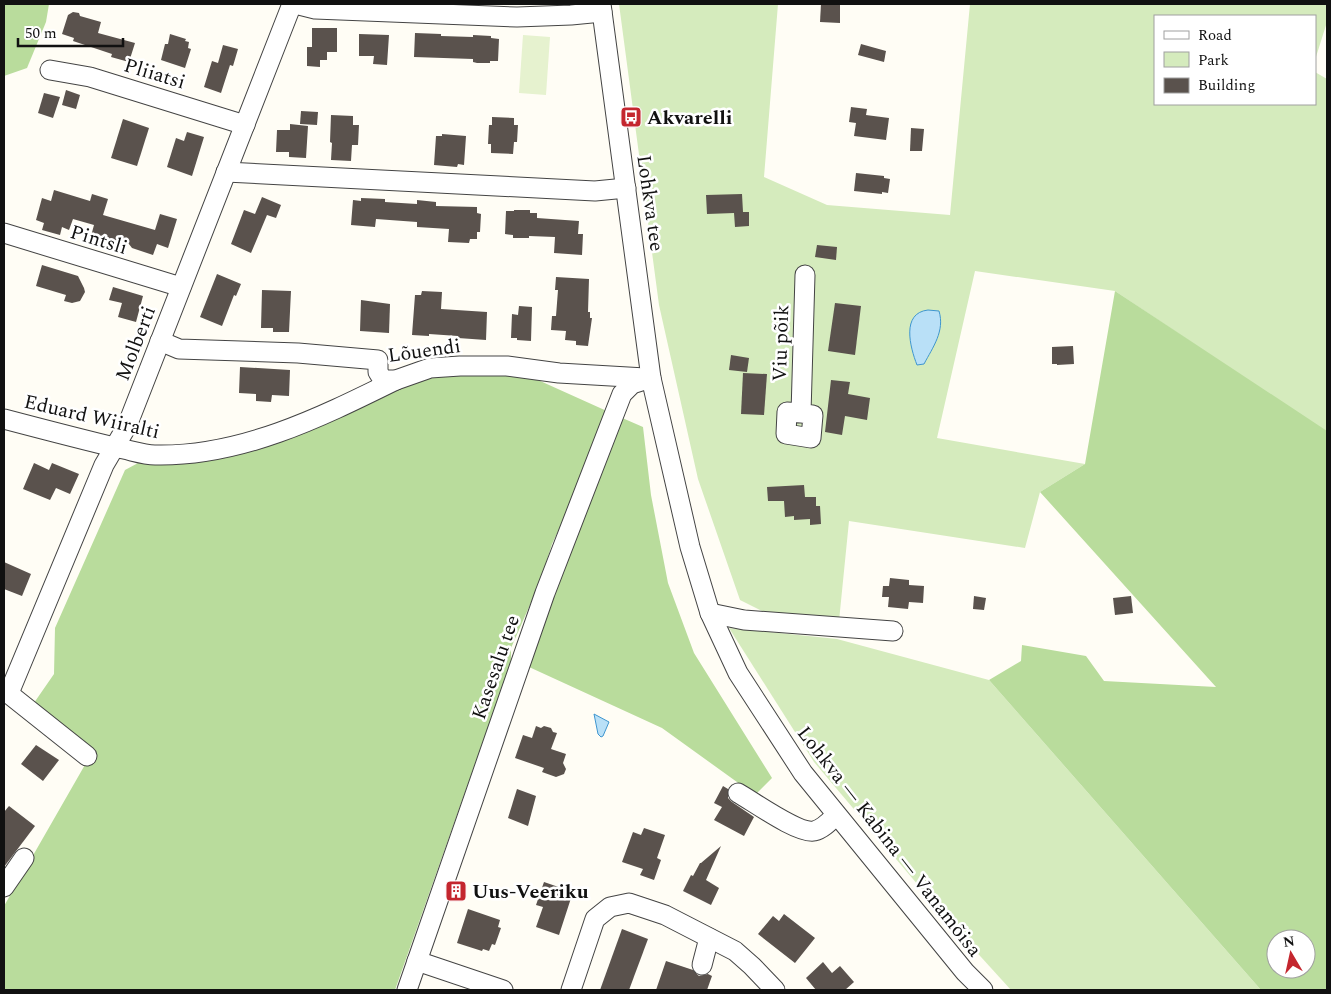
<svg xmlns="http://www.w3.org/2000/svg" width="1331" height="994" viewBox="0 0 1331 994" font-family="Spectral,serif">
  <rect width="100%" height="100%" fill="#fffdf5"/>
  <g fill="#d5ebbd">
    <polygon points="619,4 778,4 764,177 827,205 950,215 970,4 1327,4 1327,22 1315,60 1315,16 1155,16 1155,104 1315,104 1315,72 1327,79 1327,433 1115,291 975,271 937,438 1085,464 1040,492 1025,548 849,521 839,621 762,611 740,600 698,479 659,305"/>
    <polygon points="729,628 837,639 989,680 1261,990 1011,990 951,924 814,762"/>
  </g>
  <g fill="#b9dc9c" fill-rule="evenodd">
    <polygon points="4,4 49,4 46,22 27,68 4,76"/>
    <path d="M1115,291L1327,431V990H1261L989,680L1021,661L1022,645L1086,656L1104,681L1216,687L1040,492L1085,464ZM1276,939H1306V969H1276Z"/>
    <polygon points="507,366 609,412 593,457 552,544 540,582 511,648 511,662 395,990 4,990 4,906 86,763 27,713 54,674 55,628 125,470 153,455 235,447 396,380"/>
    <polygon points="620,417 643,427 651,495 668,583 694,653 772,778 755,795 662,728 529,667 606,440"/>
  </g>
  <polygon fill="#e6f2cf" points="523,35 550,37 546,95 519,93"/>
  <g fill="#b9e0f7" stroke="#3f96cf">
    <path d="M928,310L939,311C945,331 933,347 924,364L917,365C910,347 901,313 928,310Z"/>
    <polygon points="594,714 609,722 603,736 601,737 598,734"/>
  </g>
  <g fill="#5a524d">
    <polygon points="821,4 840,4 840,23 820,22"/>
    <polygon points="73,12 79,13 80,16 101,22 98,33 135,43 129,62 111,57 112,54 73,41 74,38 62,34 68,15"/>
    <polygon points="312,28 337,28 337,52 327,52 327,60 320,60 320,67 307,66 307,47 312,47"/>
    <polygon points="415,33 441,34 441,36 473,37 473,35 491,36 491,38 499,39 498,61 490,61 490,63 477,63 473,62 473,59 414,57"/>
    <polygon points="170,34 186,39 185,41 189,42 188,48 191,49 185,68 161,60 165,44 168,44"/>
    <polygon points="359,34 389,35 387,65 373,64 374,56 359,56"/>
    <polygon points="861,44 886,51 884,62 858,55"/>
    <polygon points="223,45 238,49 233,66 230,65 221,93 204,87 212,61 218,63"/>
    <polygon points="66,90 80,95 76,109 62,105"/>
    <polygon points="44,93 60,97 53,118 38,113"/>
    <polygon points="851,107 867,109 866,115 889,118 886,140 854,136 856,123 849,122"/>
    <polygon points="301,111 318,112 317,125 300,124"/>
    <polygon points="331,115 353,116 353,125 359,125 358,145 352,145 351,161 331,160 332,143 330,142"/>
    <polygon points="492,117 514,118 514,125 518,125 517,142 514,142 513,154 491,153 491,144 488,144 489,125 492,125"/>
    <polygon points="123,119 149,128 137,166 111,158"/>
    <polygon points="290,124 308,126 306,158 289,157 289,152 276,152 277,130 290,130"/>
    <polygon points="911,128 924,129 922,151 910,151"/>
    <polygon points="187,132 204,137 192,176 167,167 176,138 184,141"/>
    <polygon points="442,134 466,136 464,165 458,164 457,167 434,165 436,136 442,136"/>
    <polygon points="856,173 884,176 884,178 890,179 888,193 882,192 882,194 854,191"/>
    <polygon points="54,190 90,201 92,194 108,199 103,215 155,230 160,214 177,219 168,248 157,244 153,255 132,248 125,239 113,243 91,236 94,225 73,219 69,230 62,227 60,235 42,230 44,223 36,220 42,198 51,201"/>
    <polygon points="742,194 743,212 749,212 749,226 735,227 734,213 707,214 706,195"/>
    <polygon points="262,197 281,205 276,218 267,215 251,253 231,244 244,210 255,214"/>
    <polygon points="361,198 385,199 385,202 417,204 417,200 436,202 436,206 477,207 477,213 481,214 480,232 477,232 477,239 470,239 469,243 448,242 449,229 417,227 417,222 376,219 375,227 351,225 353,200 361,201"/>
    <polygon points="514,210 530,210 530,213 537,213 537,218 579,221 578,234 583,234 582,255 554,253 555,237 529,236 529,238 513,238 513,235 505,234 506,211 514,211"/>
    <polygon points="817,245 837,247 836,260 815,257"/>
    <polygon points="42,265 78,276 84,288 85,292 80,301 72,303 64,301 66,295 36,286"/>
    <polygon points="217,274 241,284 236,296 234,295 222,326 200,317"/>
    <polygon points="556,277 589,279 588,312 590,312 590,318 592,318 588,346 576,345 576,341 565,340 566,331 551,330 552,316 556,316 558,290 555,290"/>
    <polygon points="113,287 143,296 136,322 118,317 122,303 109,300"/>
    <polygon points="262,290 291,291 289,332 273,332 273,328 261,328"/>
    <polygon points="422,291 442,292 441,309 487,312 486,340 458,338 458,336 429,334 429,336 412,335 415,295 421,295"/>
    <polygon points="361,300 390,304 389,333 360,331"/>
    <polygon points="835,303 861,306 855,355 828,351"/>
    <polygon points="519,306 532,307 531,341 517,340 517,338 511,338 512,314 518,315"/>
    <polygon points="1073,346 1074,364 1057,365 1057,364 1052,364 1052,347"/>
    <polygon points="731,355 749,358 747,372 729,370"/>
    <polygon points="240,367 290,370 289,396 272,395 271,402 256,401 256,394 239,393"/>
    <polygon points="743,373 767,374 764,415 741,414"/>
    <polygon points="831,380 850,382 848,394 870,398 867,420 845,416 842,435 825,432"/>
    <polygon points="34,463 49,470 52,463 79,474 70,494 56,488 50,500 23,489"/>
    <polygon points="804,485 805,497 816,497 816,506 820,506 821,524 810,525 810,519 794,520 794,516 785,517 784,501 768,501 767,487"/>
    <polygon points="4,562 31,574 22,596 4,589"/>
    <polygon points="890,578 909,580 909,585 924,586 923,603 909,602 908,609 888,607 889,597 882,597 883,586 889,586"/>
    <polygon points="974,596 986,598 984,610 973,609"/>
    <polygon points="1131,596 1133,613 1115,615 1113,598"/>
    <polygon points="536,726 541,728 544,726 551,728 553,732 557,733 551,749 566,754 563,763 566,769 564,774 556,777 542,772 544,768 515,758 523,735 532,738"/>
    <polygon points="36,745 59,760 43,781 21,764"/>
    <polygon points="723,786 728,789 728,798 732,802 754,817 744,836 714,820 722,807 714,803"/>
    <polygon points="517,789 536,796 528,826 508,818"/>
    <polygon points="9,806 35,826 4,867 4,812"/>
    <polygon points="644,828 665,835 657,858 661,860 654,880 640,875 643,869 622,862 633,832 641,835"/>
    <polygon points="721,846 706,880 719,888 711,905 683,891 691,875 693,876 700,863 701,863"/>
    <polygon points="544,882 573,892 559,935 536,927 543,907 536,905"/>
    <polygon points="468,909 500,920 498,927 501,928 495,945 492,944 489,951 483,949 482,951 457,943"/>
    <polygon points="784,914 815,938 795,963 758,934 773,916 779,921"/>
    <polygon points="622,929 648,939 629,990 600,990"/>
    <polygon points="666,961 693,970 699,976 708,974 712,976 707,990 656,990"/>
    <polygon points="823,962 832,973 840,966 854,982 845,990 816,990 806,978"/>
  </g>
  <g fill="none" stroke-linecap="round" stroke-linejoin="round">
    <g stroke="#444" stroke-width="21">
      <g id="minor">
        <polyline points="295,4 315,9 517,17 571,15 602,12"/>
        <polyline points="601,4 651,378 690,547 710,613 738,673 803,773 965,972 983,990"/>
        <polyline points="50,70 90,77 245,125"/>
        <polyline points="226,172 595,191 626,188"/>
        <polyline points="4,233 181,287"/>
        <polyline points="160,341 179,349 298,353 378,360 378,372 383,380 396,380 430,368 460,366 507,366 559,373 645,378"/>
        <polyline points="801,413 787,412 786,434 811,438 813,415 801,413 805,275"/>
        <path d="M4,419C42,429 80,439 118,448C130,450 143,455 155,455C241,457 321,417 396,380"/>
        <polyline points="710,613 744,620 893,631"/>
        <polyline points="4,690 87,756"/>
        <polyline points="9,693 104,465 127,426 292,4"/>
        <path d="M738,793C754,802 798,834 814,831C823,829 830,821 836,815"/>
        <polyline points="4,887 24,858"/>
        <polyline points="417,961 503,990"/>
        <polyline points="702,965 709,938"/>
        <polyline points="407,990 545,593 622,394 632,384 651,378"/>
        <polyline points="571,990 595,919 610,907 629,903 665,915 735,951 752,966 775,990"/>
      </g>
    </g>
    <use href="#minor" stroke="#fff" stroke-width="19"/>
  </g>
  <defs>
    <g id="bus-square" transform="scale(1.125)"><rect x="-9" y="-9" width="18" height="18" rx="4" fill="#c4262e" stroke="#fff"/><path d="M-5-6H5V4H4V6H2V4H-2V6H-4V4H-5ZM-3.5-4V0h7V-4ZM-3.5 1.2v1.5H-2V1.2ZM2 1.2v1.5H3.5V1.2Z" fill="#fff"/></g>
    <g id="building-square" transform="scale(1.125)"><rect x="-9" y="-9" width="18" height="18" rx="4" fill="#c4262e" stroke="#fff"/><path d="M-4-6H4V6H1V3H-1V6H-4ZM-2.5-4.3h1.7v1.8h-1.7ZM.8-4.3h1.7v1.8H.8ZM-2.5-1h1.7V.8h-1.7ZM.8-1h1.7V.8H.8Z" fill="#fff"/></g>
  </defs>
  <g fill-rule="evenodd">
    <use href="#bus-square" x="631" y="117"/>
    <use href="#building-square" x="456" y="891"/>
  </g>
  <g text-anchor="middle" stroke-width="5" stroke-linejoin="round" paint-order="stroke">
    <g font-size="20" fill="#111" stroke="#fff">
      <text transform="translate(155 73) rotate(17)" y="7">Pliiatsi</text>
      <text transform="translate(651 203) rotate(82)" y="7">Lohkva tee</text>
      <text transform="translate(99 239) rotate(17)" y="7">Pintsli</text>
      <text transform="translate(135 343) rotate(-69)" y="7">Molberti</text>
      <text transform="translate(780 343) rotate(-88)" y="7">Viu põik</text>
      <text transform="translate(424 350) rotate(-8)" y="7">Lõuendi</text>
      <text transform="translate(92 416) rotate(13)" y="7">Eduard Wiiralti</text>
      <text transform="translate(495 667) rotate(-71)" y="7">Kasesalu tee</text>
      <text transform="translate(890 841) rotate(52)" y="7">Lohkva — Kabina — Vanamõisa</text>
    </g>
    <g font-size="20" font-weight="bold" fill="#111" stroke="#fff" text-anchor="start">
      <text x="647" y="124">Akvarelli</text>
      <text x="472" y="898">Uus-Veeriku</text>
    </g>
  </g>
  <rect width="1331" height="994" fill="none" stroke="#111111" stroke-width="10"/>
  <rect x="1154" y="15" width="162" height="90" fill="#ffffff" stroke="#a0a0a0"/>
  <rect x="1164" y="31" width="25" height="8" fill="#ffffff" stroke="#a0a0a0"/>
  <text x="1198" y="40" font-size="15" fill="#111111">Road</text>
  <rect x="1164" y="52" width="25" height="15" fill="#d5ebbd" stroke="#a0a0a0"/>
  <text x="1198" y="65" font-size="15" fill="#111111">Park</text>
  <rect x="1164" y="78" width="25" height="15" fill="#5a524d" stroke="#a0a0a0"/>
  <text x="1198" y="90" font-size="15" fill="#111111">Building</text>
  <g transform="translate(1291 954) rotate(351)"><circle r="24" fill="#ffffff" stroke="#a0a0a0"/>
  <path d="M0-4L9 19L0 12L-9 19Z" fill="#c4262e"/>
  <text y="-8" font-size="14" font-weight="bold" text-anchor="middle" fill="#111111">N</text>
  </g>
  <path d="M18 38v8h105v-8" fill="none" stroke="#111111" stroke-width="2.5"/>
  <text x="25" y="38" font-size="15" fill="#111111" stroke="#ffffff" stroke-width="4" paint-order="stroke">50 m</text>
</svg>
